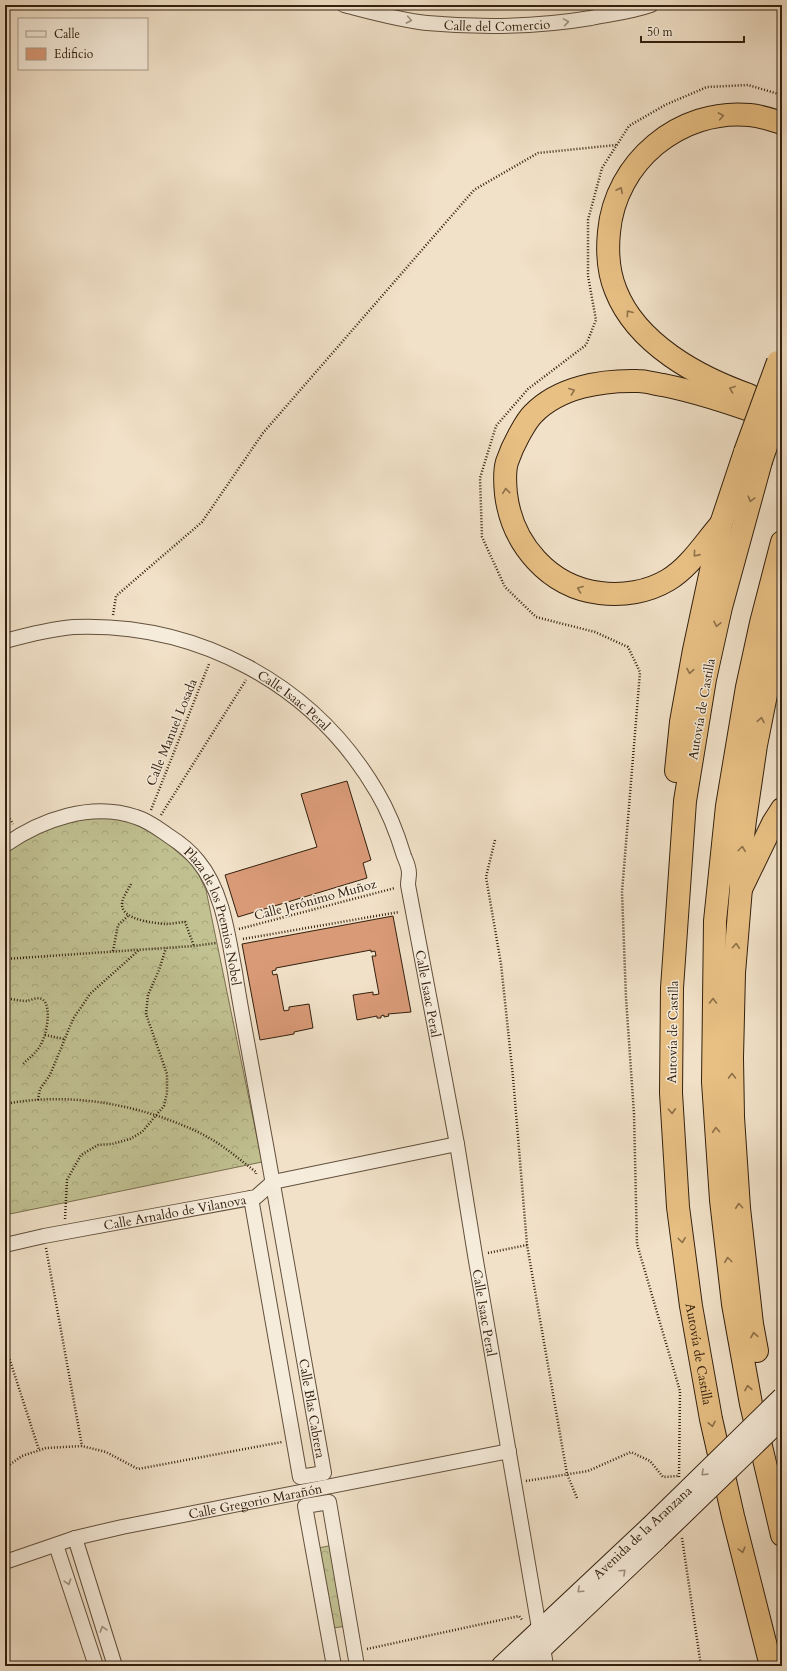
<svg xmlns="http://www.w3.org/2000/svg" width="787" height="1671" viewBox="0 0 787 1671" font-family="Cardo,serif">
  <defs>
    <pattern id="forest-crowns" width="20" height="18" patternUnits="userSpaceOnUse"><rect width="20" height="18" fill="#c1c192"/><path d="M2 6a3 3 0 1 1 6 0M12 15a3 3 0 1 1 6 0" fill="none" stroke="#a6a67d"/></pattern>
  </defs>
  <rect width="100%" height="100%" fill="#f1e1c8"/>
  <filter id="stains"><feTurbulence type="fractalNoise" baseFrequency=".005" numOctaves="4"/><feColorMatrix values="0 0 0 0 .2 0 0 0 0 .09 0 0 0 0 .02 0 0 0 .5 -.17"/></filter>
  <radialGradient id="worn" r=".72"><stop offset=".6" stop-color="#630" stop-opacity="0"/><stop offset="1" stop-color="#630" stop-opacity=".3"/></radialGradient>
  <g fill="url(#forest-crowns)" stroke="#7a7050">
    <polygon points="78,817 125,819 160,837 195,867 206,890 262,1162 5,1215 5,852 44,829"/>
    <polygon points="339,1544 354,1625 333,1628 318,1548"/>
  </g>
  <g fill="#d99a77" stroke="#33200e">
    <polygon points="347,781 371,860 363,863 367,878 238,917 225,875 317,847 301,794"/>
    <polygon points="393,916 411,1012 388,1014 389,1016 384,1017 384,1015 381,1016 381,1018 377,1018 377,1016 357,1020 353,995 373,992 373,995 379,994 372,956 376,956 375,951 371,952 371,950 276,968 276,970 272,971 273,975 277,974 284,1011 289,1010 289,1007 309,1004 313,1028 294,1032 294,1034 260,1040 242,944"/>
  </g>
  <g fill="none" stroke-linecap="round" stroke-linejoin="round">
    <g stroke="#62503c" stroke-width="16">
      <g id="street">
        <path id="s1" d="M344,5C371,12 399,20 427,23C482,28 537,27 591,18C612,14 631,12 651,5"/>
        <path id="s2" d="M5,641C27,635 50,629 73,627C198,622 314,684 377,792C389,812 397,833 404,856C406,861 409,867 409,873C409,877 408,881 408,885L457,1144L475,1255L539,1628"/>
        <path id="s3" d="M5,845C42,819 92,802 136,817C149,821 159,829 169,836C180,843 190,851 198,861C223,891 228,936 235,972C239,999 244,1025 249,1052C275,1192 299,1332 324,1473L300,1477L251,1198"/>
        <path id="s4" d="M5,1245L44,1236L256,1197L273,1182L457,1144"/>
        <polyline points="75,1538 115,1666"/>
        <polyline points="56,1545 96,1666"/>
        <path id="s5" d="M5,1562L75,1538L122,1527L509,1451"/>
        <polyline points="543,1647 546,1666"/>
        <polyline points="334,1666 305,1506 329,1502 357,1666"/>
      </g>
    </g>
    <g stroke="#33200e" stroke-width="21">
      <g id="secondary">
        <polyline points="501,1666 650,1526"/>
        <polyline points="524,1666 658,1539"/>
      </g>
    </g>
    <g stroke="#33200e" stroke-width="24">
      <g id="highway">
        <path d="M749,395C698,377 637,344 616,291C608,272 607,252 609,232C615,162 680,108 750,115C761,116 772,120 782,123"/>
        <path id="s6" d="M761,461L721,607L705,679L685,801L672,988L671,1093L678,1207L691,1306L711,1419L733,1516L771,1666"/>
        <path d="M721,524C705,542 690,567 668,580C648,592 623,596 600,593C549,587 512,544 506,494C505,484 504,472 507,462C510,453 514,444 519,435C523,428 527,420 533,414C559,387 602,380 638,381C646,381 655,384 663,385C702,393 740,406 777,420"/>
        <polyline points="782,542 761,623 747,687 727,806 715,921 713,1082 721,1200 733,1304 751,1404 782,1535"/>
        <polyline points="676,771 681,722 694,650 721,524 745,452"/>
        <polyline points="742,887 773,823 782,809"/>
        <polyline points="757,1351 752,1324 739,1208 733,1117 732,1058 734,973 741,888 740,861 745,820 756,745 782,614"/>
      </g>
    </g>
    <g stroke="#33200e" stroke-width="2.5" stroke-dasharray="1 2" stroke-linecap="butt">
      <polyline points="113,615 116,596 202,522 263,433 474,190 538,153 616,145"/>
      <polyline points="151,810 209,664"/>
      <polyline points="5,811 13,824"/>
      <polyline points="161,815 246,680"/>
      <polyline points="495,840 486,877 501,964 513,1077 527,1245 567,1474 577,1498"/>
      <path d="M131,884C128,890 122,898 122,904C121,920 154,923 166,924C172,924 179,922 185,922L194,946"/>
      <polyline points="239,929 395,888"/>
      <polyline points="243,939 399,912"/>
      <polyline points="113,951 118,925 128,916"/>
      <polyline points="5,959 194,946 216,943"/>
      <path d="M5,998C12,999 19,1001 27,1001C31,1000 37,997 42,999C53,1006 46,1037 40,1046C36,1053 29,1058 23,1064"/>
      <polyline points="45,1035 64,1039"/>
      <polyline points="38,1100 40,1089 50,1075 73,1019 90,994 139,950"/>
      <path d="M5,1104C71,1091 144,1105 204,1135C223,1145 239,1159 256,1172V1174"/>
      <polyline points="65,1219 67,1180 81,1155 98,1145 112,1144 130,1139 142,1132 164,1106 167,1093 167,1074 146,1014 148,995 159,970 166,948"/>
      <polyline points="46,1248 82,1446"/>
      <polyline points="488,1253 527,1245"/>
      <polyline points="5,1345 39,1450"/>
      <polyline points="5,1468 22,1456 46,1448 82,1446 106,1452 138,1469 282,1442"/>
      <polyline points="679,1477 680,1391 637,1244 634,1114 626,998 622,892 640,672 628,647 595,632 536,617 505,587 482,537 480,478 496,426 528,389 586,345 596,320 588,276 588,220 602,168 629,126 665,105 707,87 748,85 782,95"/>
      <polyline points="526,1481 588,1471 631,1452 650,1461 663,1477 678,1476"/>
      <polyline points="682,1538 701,1666"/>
      <polyline points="367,1649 519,1616 523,1621"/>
    </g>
    <use href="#street" stroke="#f6ecdb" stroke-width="14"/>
    <use href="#secondary" stroke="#f6ecdb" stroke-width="19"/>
    <use href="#highway" stroke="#e8c084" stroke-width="22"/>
    <g stroke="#33200e" stroke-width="21" stroke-linecap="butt">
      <g id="secondary-bridge">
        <polyline points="650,1526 782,1397"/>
        <polyline points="658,1539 782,1419"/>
      </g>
    </g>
    <g stroke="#33200e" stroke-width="24" stroke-linecap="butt">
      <g id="highway-bridge">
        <polyline points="745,452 778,362"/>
        <polyline points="761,461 782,400"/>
      </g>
    </g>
    <use href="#secondary-bridge" stroke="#f6ecdb" stroke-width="19"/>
    <use href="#highway-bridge" stroke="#e8c084" stroke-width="22"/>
  </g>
  <defs><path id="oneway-chevron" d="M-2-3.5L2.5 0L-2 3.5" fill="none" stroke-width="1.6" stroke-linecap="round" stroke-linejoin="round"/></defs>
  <g stroke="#9e907f">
    <use href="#oneway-chevron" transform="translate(409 20) rotate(11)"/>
    <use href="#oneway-chevron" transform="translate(566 22) rotate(-9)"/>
    <use href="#oneway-chevron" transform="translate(704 1473) rotate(136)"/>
    <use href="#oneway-chevron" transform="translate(623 1572) rotate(-43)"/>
    <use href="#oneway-chevron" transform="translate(68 1582) rotate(72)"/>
    <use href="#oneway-chevron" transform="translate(580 1590) rotate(137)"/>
    <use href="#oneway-chevron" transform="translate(103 1629) rotate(-108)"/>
  </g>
  <g stroke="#8e7049">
    <use href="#oneway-chevron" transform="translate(721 116) rotate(-11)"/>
    <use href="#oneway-chevron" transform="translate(620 190) rotate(-63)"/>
    <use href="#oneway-chevron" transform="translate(629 313) rotate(-126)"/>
    <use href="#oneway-chevron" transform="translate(732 389) rotate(-160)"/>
    <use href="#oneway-chevron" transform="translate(572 391) rotate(-20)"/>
    <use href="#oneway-chevron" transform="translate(506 491) rotate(-96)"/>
    <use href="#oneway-chevron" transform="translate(751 499) rotate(105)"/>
    <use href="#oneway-chevron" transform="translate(696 554) rotate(129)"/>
    <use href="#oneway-chevron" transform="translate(580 589) rotate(-159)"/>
    <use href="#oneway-chevron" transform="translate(717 624) rotate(102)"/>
    <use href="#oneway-chevron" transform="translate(690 671) rotate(100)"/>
    <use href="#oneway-chevron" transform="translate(761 720) rotate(-79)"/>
    <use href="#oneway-chevron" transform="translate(742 849) rotate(-83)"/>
    <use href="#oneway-chevron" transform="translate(736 946) rotate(-86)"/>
    <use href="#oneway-chevron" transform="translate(713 1001) rotate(-90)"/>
    <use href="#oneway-chevron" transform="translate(732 1076) rotate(-91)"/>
    <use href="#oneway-chevron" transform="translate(672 1111) rotate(87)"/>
    <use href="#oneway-chevron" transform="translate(716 1130) rotate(-94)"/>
    <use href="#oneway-chevron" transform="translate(739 1206) rotate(-95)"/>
    <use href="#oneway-chevron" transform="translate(682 1240) rotate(83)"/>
    <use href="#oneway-chevron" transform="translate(728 1260) rotate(-97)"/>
    <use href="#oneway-chevron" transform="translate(754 1335) rotate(-100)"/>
    <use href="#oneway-chevron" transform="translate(748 1388) rotate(-100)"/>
    <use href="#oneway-chevron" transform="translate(712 1424) rotate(78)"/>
    <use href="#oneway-chevron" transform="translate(742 1550) rotate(75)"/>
  </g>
  <g text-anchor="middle" stroke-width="3" stroke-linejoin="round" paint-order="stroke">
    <g font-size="13" fill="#33200e" stroke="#f6ecdb">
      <text dy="5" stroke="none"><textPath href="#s1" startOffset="155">Calle del Comercio</textPath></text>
      <text dy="5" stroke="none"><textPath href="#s2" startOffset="308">Calle Isaac Peral</textPath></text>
      <text transform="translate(701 709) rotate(-80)" y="5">Autovía de Castilla</text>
      <text transform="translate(171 732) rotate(-68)" y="5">Calle Manuel Losada</text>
      <text transform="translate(315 899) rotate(-15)" y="5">Calle Jerónimo Muñoz</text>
      <text dy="5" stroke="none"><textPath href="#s3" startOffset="273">Plaza de los Premios Nobel</textPath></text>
      <text dy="5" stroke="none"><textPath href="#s2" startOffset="643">Calle Isaac Peral</textPath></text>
      <text transform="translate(672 1032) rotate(-89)" y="5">Autovía de Castilla</text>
      <text dy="5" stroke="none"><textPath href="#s4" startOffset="173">Calle Arnaldo de Vilanova</textPath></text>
      <text dy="5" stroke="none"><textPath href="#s2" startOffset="967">Calle Isaac Peral</textPath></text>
      <text dy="5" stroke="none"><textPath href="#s6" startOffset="904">Autovía de Castilla</textPath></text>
      <text dy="5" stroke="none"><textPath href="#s3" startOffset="777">Calle Blas Cabrera</textPath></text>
      <text dy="5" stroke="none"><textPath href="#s5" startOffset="258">Calle Gregorio Marañón</textPath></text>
      <text transform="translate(642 1532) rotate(-43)" y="5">Avenida de la Aranzana</text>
    </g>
  </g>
  <rect width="787" height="1671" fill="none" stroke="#f1e1c8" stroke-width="20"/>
  <rect x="6" y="6" width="775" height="1659" fill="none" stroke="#33200e" stroke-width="2"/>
  <rect x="10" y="10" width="767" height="1651" fill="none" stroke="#33200e"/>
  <rect x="18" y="18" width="130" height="52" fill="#f6ecdb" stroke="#a89a89"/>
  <rect x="26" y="31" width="20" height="6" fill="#f6ecdb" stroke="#a89a89"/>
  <text x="54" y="38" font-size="12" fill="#33200e">Calle</text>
  <rect x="26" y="48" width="20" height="12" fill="#d99a77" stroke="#a89a89"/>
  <text x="54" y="58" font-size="12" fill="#33200e">Edificio</text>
  <path d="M641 36v6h103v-6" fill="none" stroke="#33200e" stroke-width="2"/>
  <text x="647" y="36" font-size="12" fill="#33200e" stroke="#f6ecdb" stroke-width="3" paint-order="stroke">50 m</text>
  <rect width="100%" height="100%" filter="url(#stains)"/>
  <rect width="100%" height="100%" fill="url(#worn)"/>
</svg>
